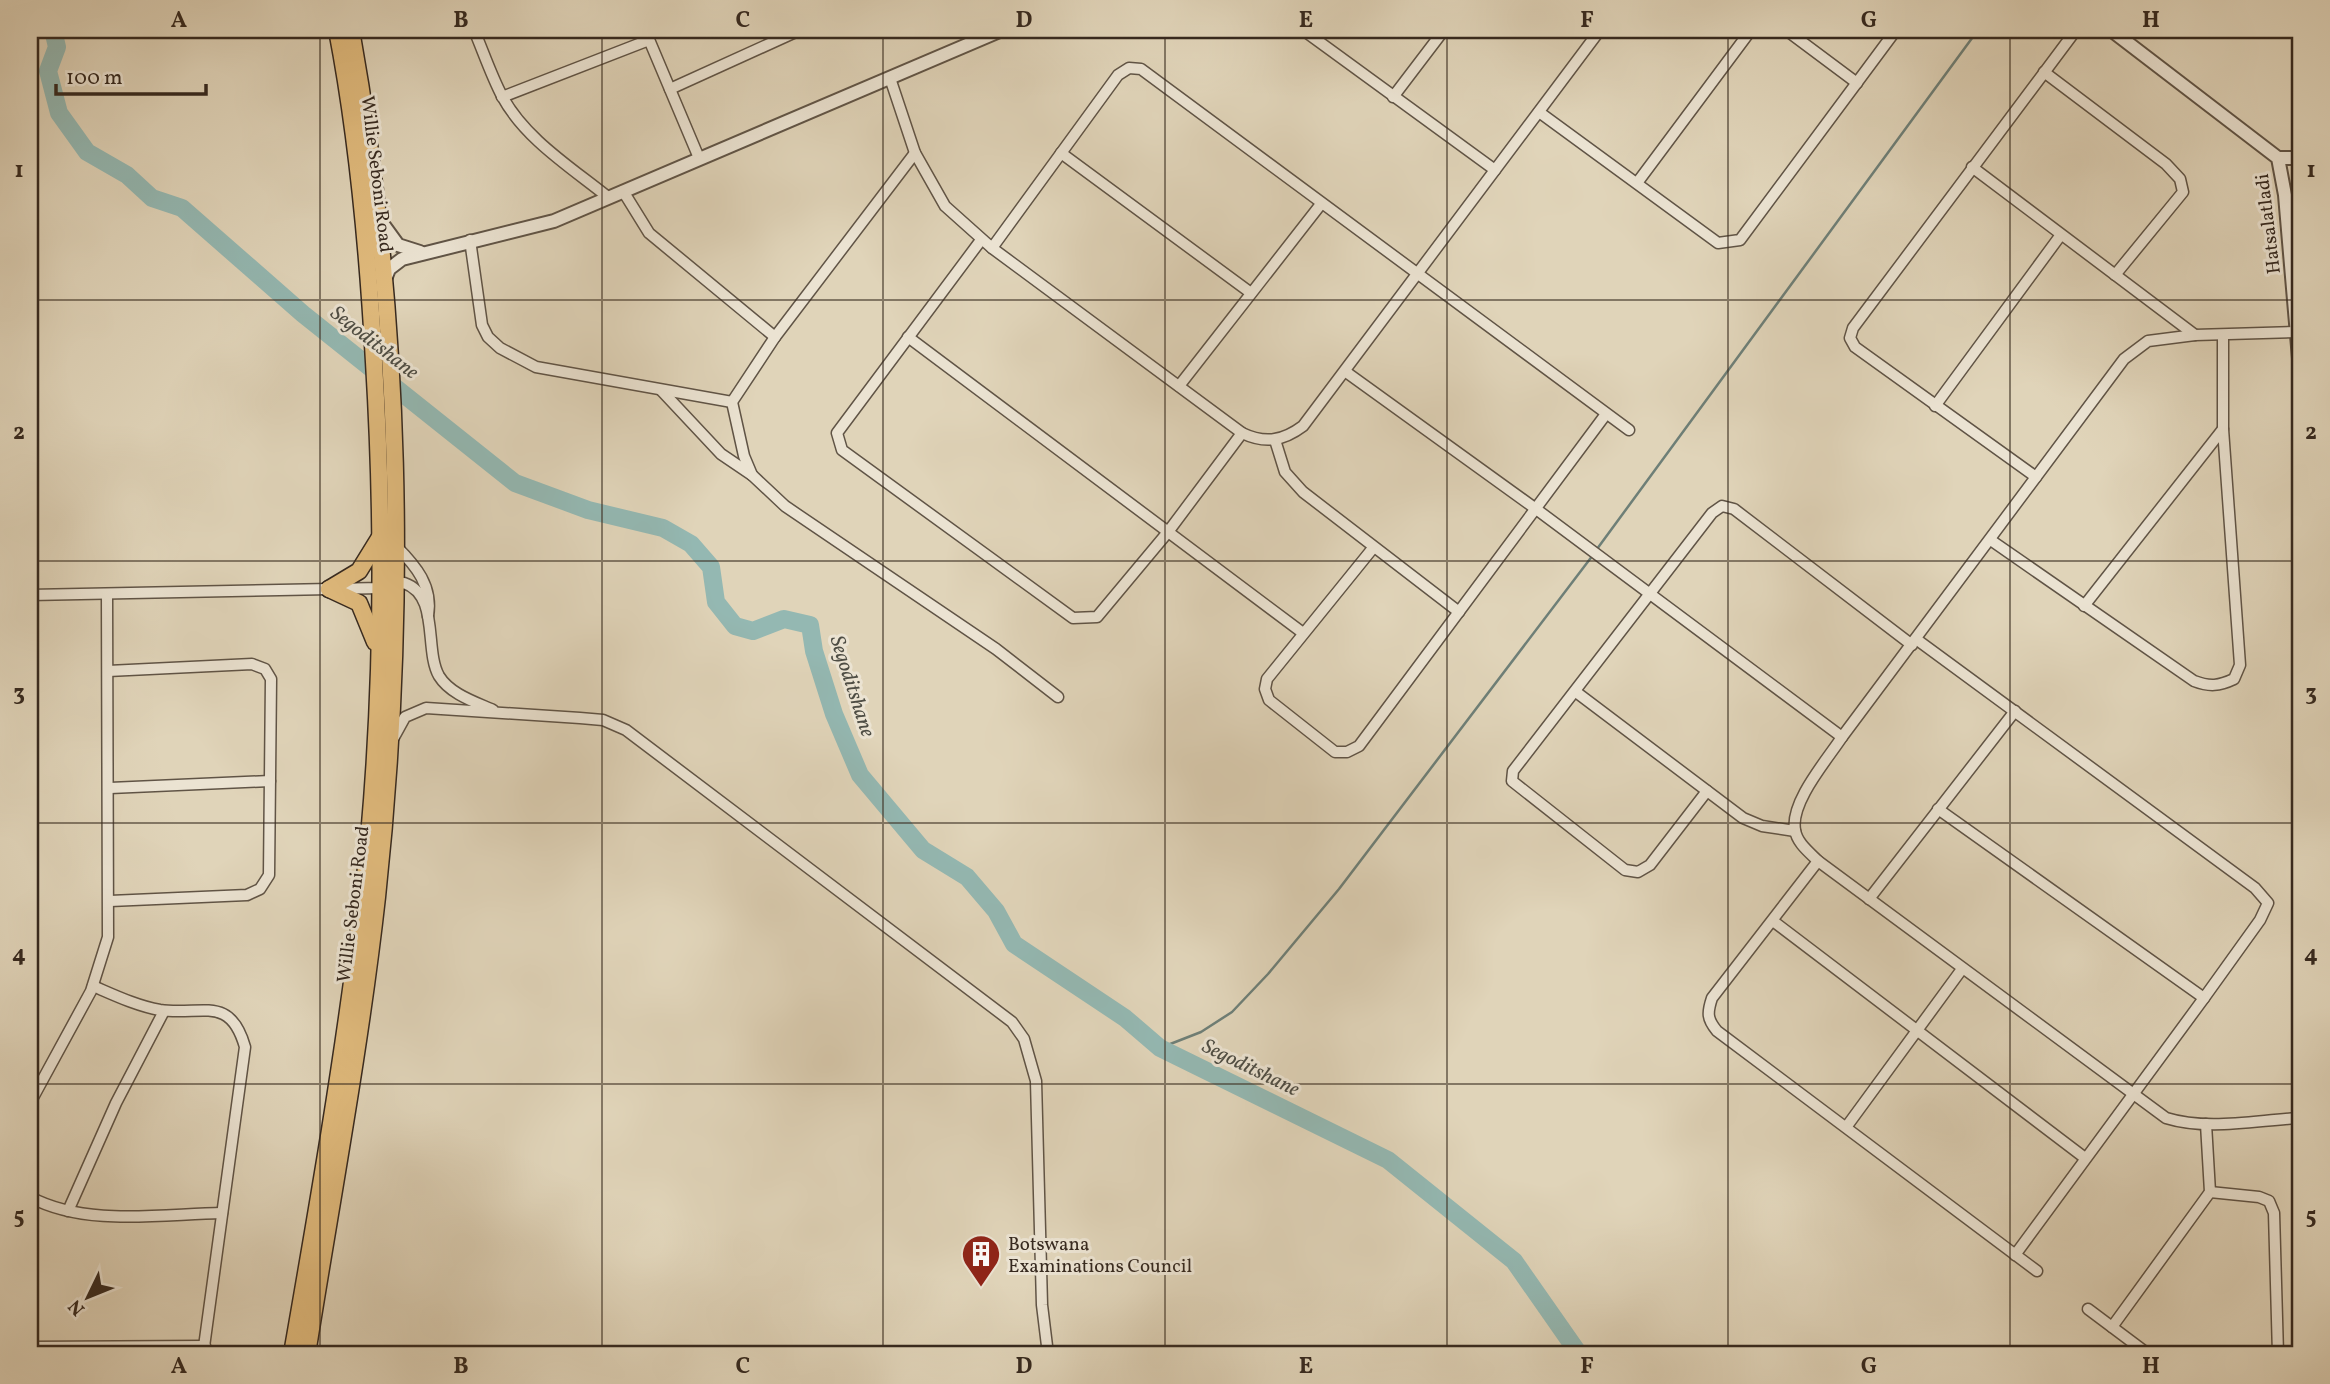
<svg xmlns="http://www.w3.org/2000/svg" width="2330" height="1384" viewBox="0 0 2330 1384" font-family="Vollkorn,serif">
  <rect width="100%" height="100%" fill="#e0d4b9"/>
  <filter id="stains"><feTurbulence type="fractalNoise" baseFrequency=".00286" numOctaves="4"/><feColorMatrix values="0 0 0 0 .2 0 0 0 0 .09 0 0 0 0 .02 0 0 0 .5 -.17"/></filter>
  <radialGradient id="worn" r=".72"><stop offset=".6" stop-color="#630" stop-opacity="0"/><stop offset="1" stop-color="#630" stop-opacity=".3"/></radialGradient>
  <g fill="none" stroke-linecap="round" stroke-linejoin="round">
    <g stroke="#6e7f77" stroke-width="2.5">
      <polyline points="1597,549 1978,30"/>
      <polyline points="1160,1048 1201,1032 1232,1012 1268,974 1339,889 1593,555"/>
    </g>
    <polyline stroke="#94b8b2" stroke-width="18" points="53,30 57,47 48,71 59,113 87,152 127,175 152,198 182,208 303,314 515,483 588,510 663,528 691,544 711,567 716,602 735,626 753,631 784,619 810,625 814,651 834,714 860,775 923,850 967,877 996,911 1014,944 1125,1018 1160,1048 1388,1160 1514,1261 1579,1354"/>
    <g stroke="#605446" stroke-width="13">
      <g id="minor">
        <path d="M474,30C483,51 491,75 502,96C525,139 572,168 609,198"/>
        <polyline points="645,30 699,158"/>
        <polyline points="1303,30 1495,170"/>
        <polyline points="1786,30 1857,83"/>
        <polyline points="2044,72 2166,164 2180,179 2183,192 2115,275"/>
        <path d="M890,78L915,153L945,206L992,248L1242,433C1265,444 1283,441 1303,426L1600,30"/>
        <polyline points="670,89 800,30"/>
        <polyline points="502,97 649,40"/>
        <polyline points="1393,97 1444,30"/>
        <polyline points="1539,112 1718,243 1740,240 1896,30"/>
        <polyline points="1061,153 1251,293"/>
        <polyline points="1972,167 2195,335"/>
        <polyline points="1637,183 1751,30"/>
        <polyline points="623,191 649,233 775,337 915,153"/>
        <polyline points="470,240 482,325 488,337 500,348 536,367 732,402"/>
        <polyline points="981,240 837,433 842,450 1073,618 1097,617 1168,532 1242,433"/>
        <polyline points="992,248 1118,75 1129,68 1141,69 1629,430"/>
        <path d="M2298,332L2195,335L2148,341L2124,359L1842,737C1827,760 1790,802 1795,830C1797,843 1809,852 1818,861L2166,1118C2208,1131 2257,1120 2300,1118"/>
        <polyline points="775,337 732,402 744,456 752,475 785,506 996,649 1058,697"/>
        <polyline points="908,337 1303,633"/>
        <polyline points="1346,372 1536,509 1842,737"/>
        <polyline points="1179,386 1321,204"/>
        <polyline points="661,390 721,454 752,475"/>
        <polyline points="1935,406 2060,236"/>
        <polyline points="1275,440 1285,472 1303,492 1459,612"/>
        <polyline points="2036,477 1855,347 1850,338 1853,328 2076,30"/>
        <path d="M1992,541L2194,681C2210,687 2219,686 2234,679L2240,665L2223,429V336"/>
        <path d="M396,546C416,566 433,586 428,616"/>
        <polyline points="1373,548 1267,679 1265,689 1269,700 1335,752 1347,752 1359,746 1606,414"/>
        <path d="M30,595L381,588L404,583C440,595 424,650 439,676C450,694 475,702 493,710"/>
        <polyline points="2084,606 2223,429"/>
        <polyline points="1916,639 2255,888 2268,903 2260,920 2204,998 2015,1255"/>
        <polyline points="108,671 252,664 265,669 271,679 269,875 260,889 247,895 110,901"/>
        <polyline points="1576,692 1743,818 1762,826 1795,831"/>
        <polyline points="394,737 405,717 426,708 580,718 603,720 626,730 1012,1022 1024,1039 1036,1081 1042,1305 1048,1354"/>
        <polyline points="110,788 270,781"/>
        <polyline points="1707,791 1650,865 1638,872 1625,870 1512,781 1513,771 1712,513 1722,506 1734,509 1912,645"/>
        <polyline points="1938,809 2204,998"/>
        <path d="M1818,861L1712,998C1707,1013 1707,1019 1717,1031L2037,1271"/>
        <polyline points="1869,899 2015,711"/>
        <polyline points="1773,921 2085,1158"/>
        <path d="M93,986C114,995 137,1006 160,1010C201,1016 230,994 245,1047L203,1354"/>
        <polyline points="30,1103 91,991 108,937 107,594"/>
        <polyline points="1847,1126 1962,969"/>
        <polyline points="2210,1192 2259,1197 2269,1201 2274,1213 2278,1354"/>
        <path d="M30,1197C86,1227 161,1214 222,1213"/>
        <polyline points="68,1211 116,1103 164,1011"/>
        <polyline points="2088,1309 2148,1354"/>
        <polyline points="2112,1327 2210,1192 2206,1124"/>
        <polyline points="30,1347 205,1346"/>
      </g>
    </g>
    <g stroke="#605446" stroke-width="16">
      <g id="tertiary">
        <polyline points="2111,30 2278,158 2285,195 2300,370"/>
        <polyline points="2278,158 2300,158"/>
        <polyline points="382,223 398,245 420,252"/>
        <polyline points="384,282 389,269 402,259 554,221 1002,30"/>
      </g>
    </g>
    <g stroke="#36291f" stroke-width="19">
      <g id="primary">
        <polyline points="329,589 359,603 375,642"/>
        <polyline points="329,589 359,571 380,537"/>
        <path d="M292,1354C318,1205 344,1055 362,904C383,724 385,543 374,362C368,252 358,139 337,30"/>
        <path d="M307,1354C331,1202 360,1050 377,897C408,610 402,314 351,30"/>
      </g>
    </g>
    <use href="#minor" stroke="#ebe3d2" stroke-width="10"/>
    <use href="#tertiary" stroke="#ebe3d2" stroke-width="12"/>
    <use href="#primary" stroke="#e0ba7c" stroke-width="16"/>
  </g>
  <path fill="none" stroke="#36291f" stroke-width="2" stroke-opacity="0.55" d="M320,30V1354M602,30V1354M883,30V1354M1165,30V1354M1447,30V1354M1728,30V1354M2010,30V1354M30,300H2300M30,561H2300M30,823H2300M30,1084H2300"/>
  <defs>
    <g id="building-pin" transform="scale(2.0125)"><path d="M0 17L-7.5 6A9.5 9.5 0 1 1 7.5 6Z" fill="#8f2418" stroke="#ebe3d2"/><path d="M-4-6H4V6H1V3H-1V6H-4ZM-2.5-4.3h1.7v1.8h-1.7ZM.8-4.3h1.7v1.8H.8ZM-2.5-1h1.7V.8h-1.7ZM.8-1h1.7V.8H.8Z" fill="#fff"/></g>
  </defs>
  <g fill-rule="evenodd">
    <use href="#building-pin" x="981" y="1254"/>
  </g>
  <g text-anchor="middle" stroke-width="6" stroke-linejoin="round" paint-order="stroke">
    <g font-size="19" fill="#36291f" stroke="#ebe3d2">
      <text transform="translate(378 174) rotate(83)" y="7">Willie Seboni Road</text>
      <text transform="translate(2267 224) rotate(-97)" y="7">Hatsalatladi</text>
      <text transform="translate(352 904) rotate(-83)" y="7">Willie Seboni Road</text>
    </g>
    <g font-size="19" fill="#36291f" stroke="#ebe3d2" text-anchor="start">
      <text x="1008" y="1250">Botswana<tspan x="1008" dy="22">Examinations Council</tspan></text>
    </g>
    <g font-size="21" font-style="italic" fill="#4e4d44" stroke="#ebe3d2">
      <text transform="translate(375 342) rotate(38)" y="7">Segoditshane</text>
      <text transform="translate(853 686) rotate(72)" y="7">Segoditshane</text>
      <text transform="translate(1251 1067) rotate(26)" y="7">Segoditshane</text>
    </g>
  </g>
  <rect width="2330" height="1384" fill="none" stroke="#e0d4b9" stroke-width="77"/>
  <g transform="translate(88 1297) rotate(227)" stroke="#ebe3d2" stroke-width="5" paint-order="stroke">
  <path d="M0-5L12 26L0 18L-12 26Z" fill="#36291f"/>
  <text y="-10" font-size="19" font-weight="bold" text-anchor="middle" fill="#36291f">N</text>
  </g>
  <path d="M56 84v10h150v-10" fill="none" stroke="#36291f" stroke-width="3.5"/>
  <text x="66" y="84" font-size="21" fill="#36291f" stroke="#ebe3d2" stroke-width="5" paint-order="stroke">100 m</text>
  <rect x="38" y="38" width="2254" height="1308" fill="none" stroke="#36291f" stroke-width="2.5"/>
  <g font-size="23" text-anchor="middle" font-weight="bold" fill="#36291f">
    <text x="179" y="27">A</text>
    <text x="461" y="27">B</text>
    <text x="743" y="27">C</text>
    <text x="1024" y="27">D</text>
    <text x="1306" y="27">E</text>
    <text x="1587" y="27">F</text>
    <text x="1869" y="27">G</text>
    <text x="2151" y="27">H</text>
    <text x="19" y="177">1</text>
    <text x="2311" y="177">1</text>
    <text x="19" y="439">2</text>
    <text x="2311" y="439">2</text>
    <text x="19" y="700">3</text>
    <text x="2311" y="700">3</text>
    <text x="19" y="961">4</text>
    <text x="2311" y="961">4</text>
    <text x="19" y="1223">5</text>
    <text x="2311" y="1223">5</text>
    <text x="179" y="1373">A</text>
    <text x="461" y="1373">B</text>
    <text x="743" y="1373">C</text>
    <text x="1024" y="1373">D</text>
    <text x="1306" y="1373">E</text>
    <text x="1587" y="1373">F</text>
    <text x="1869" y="1373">G</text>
    <text x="2151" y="1373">H</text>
  </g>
  <rect width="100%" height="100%" filter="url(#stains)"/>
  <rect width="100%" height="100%" fill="url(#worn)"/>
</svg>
